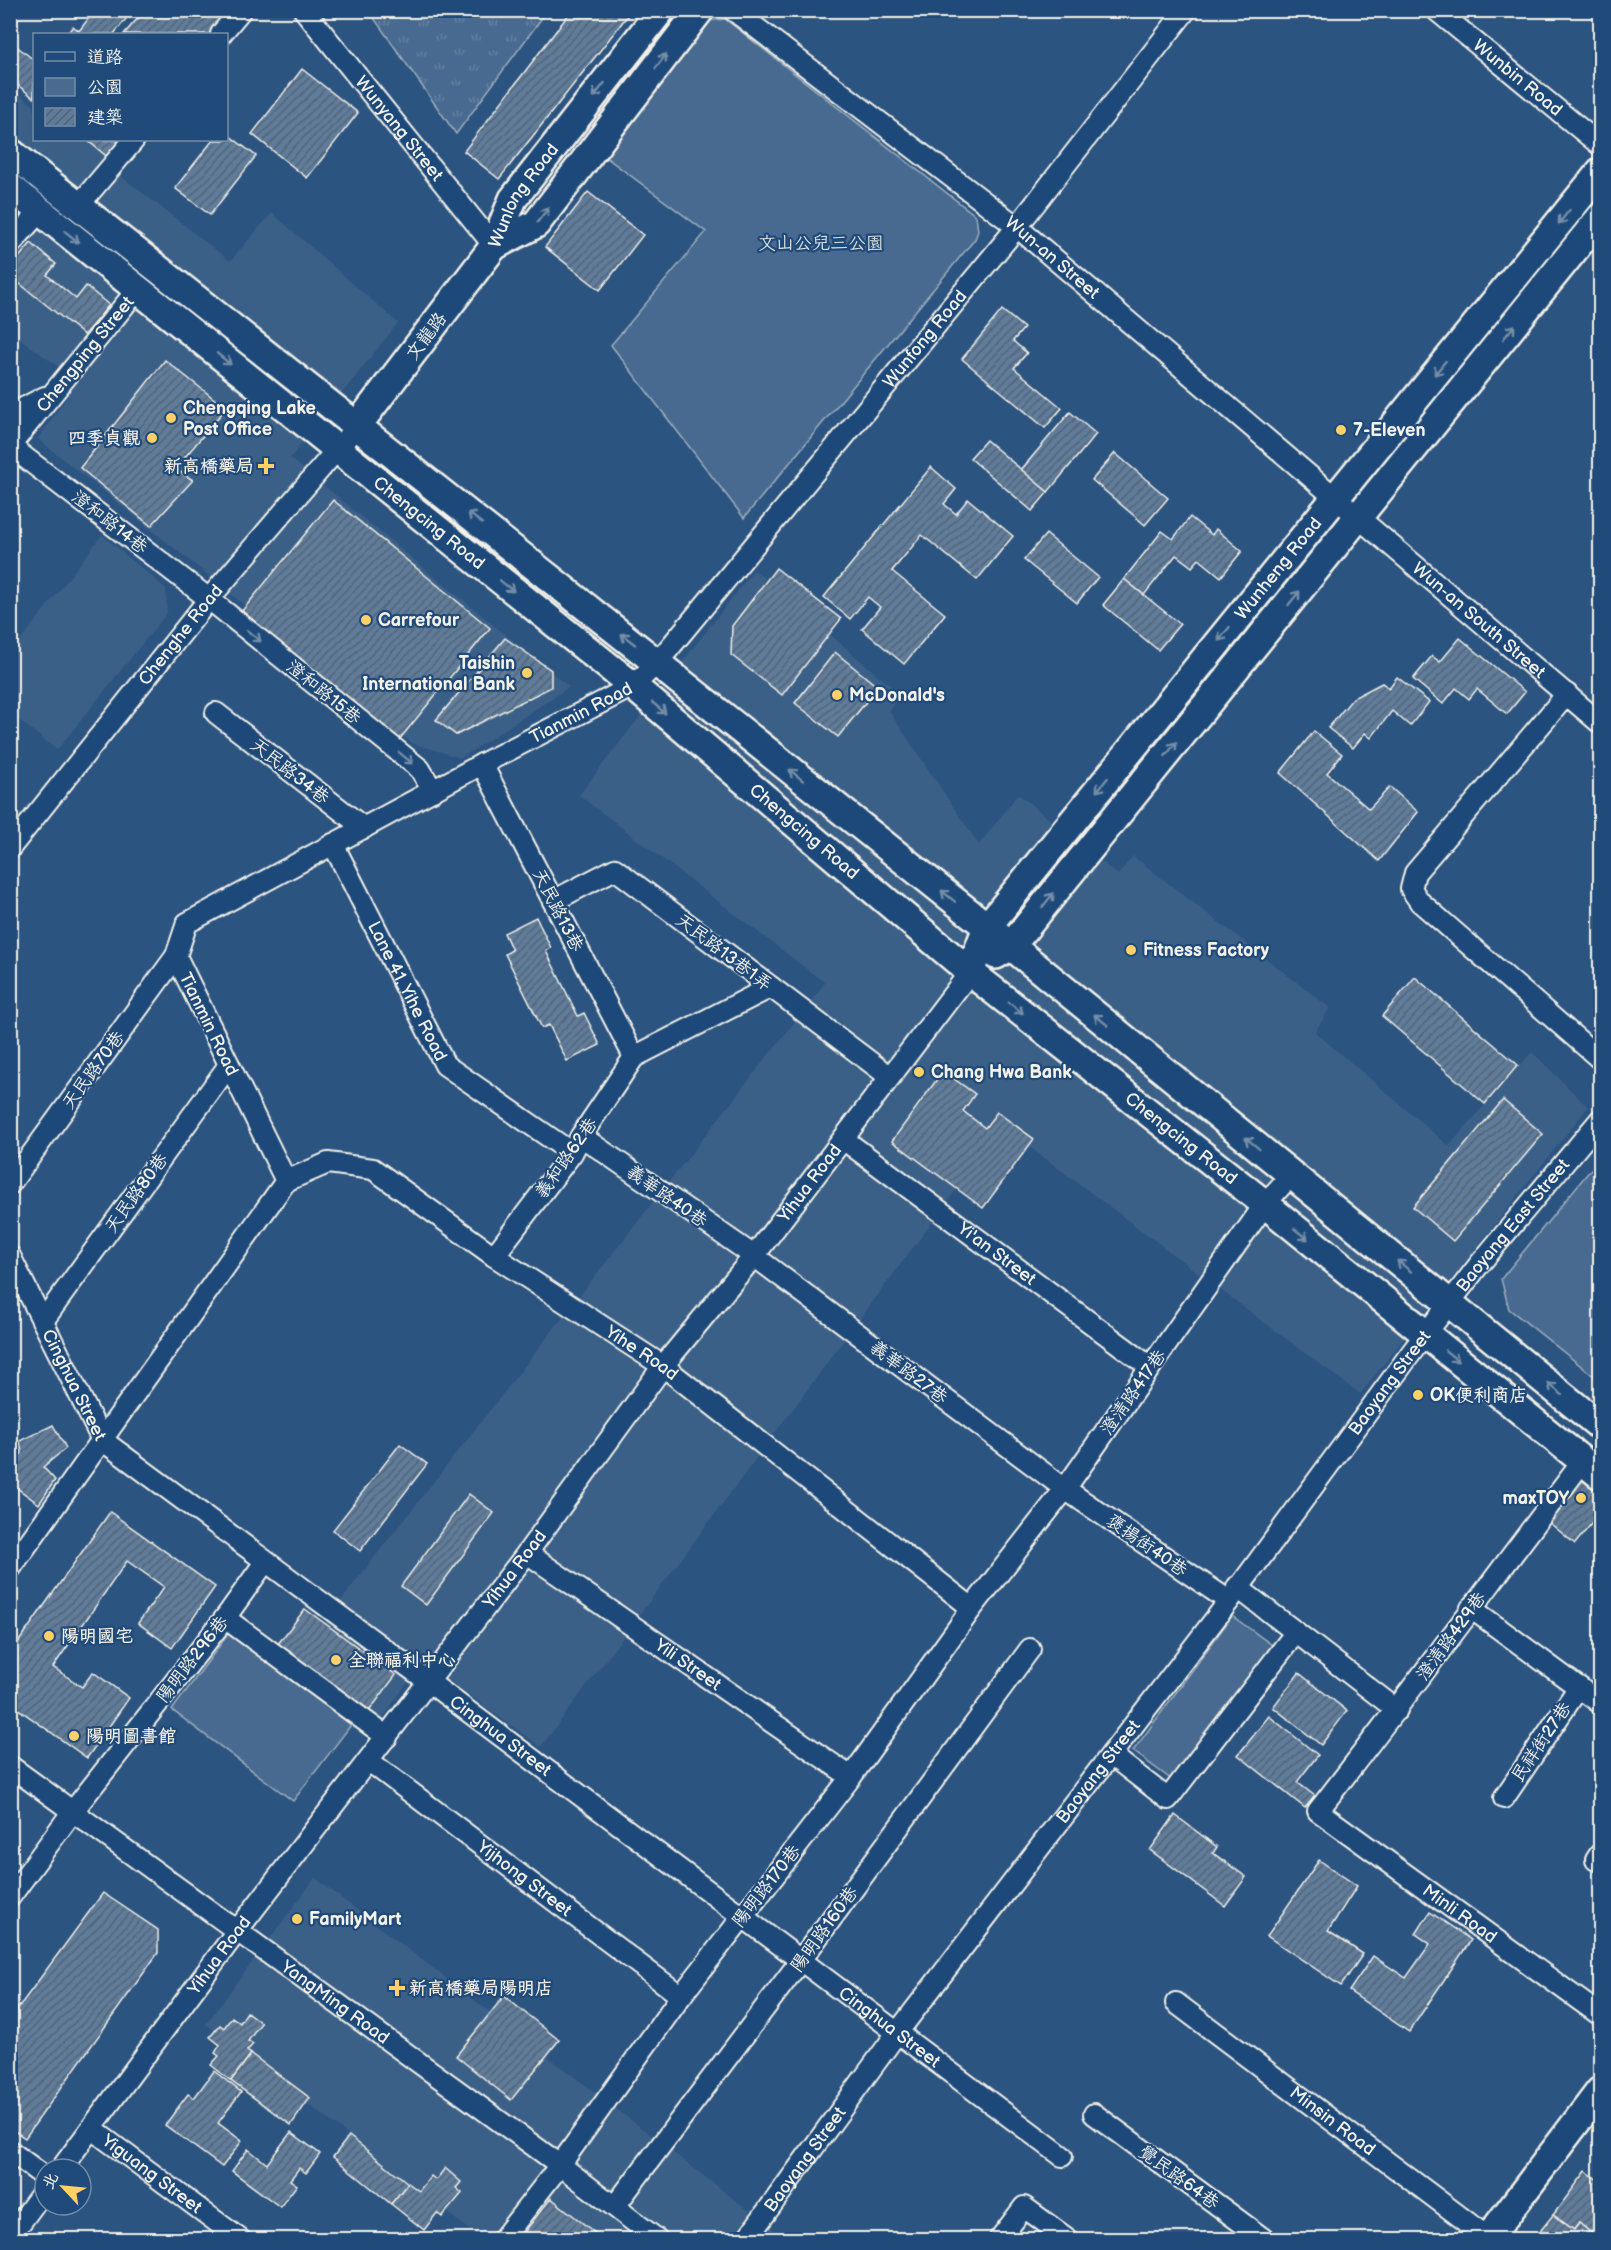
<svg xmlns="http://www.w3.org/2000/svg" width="1611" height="2250" viewBox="0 0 1611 2250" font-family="'Balsamiq Sans','LXGW WenKai TC',sans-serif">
  <defs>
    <pattern id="grass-tufts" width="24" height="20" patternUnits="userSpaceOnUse" patternTransform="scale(1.5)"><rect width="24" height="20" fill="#496b90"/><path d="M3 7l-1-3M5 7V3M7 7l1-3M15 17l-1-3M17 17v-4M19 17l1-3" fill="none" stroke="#6481a0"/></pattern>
    <pattern id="building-hatch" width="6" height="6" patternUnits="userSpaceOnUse" patternTransform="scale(1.5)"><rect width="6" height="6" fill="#5e7b9a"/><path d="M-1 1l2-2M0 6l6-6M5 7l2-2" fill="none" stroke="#556474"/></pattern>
  </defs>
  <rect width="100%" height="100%" fill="#2c5481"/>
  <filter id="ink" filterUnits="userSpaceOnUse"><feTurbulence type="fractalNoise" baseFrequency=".0167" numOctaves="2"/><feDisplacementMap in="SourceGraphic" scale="12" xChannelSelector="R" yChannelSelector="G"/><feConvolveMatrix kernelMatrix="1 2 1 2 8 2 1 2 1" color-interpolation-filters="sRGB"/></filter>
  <g filter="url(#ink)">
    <g fill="#3b6088">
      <polygon points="10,87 34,106 34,140 144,140 117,173 230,261 272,213 398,323 290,458 569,687 461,758 412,743 204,572 38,439 78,381 11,332"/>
      <polygon points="102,535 166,589 167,613 57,750 11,714 11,653"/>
      <polygon points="754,570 900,694 889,711 979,845 1018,794 1118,875 1133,856 1330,1008 1315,1032 1449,1146 1532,1052 1588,1107 1360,1394 1003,1127 541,1747 422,1661 382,1719 300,1656 356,1581 825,983 579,795"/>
      <polygon points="315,1878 786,2239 481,2239 206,2024"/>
    </g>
    <polygon fill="url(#grass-tufts)" stroke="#9eaebc" stroke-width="1.5" points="369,11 547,11 456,134"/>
    <g fill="#496b90" stroke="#9eaebc" stroke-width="1.5">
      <polygon points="725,19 976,216 978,231 975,239 744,518 611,345 706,232 599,152 698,22"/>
      <polygon points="1600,1158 1600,1381 1509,1309 1501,1279"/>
      <polygon points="1232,1616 1272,1645 1172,1780 1133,1751"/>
      <polygon points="229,1633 351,1725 293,1801 172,1710"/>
    </g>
    <g fill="url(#building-hatch)" stroke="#f4f1e8" stroke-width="1.5">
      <polygon points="95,10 133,10 114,34 67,34 73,26 79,31"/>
      <polygon points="145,10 245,10 225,34 124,34"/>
      <polygon points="572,10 632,10 499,179 464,151"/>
      <polygon points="10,41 34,60 34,98 10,79"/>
      <polygon points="302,69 358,113 307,178 252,134"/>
      <polygon points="226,133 256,156 210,215 175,188 213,140 226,140"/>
      <polygon points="87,140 137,140 116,164"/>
      <polygon points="588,192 643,235 600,290 545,247"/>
      <polygon points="31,243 56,264 47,275 76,299 86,286 109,305 84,335 10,276 10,268"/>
      <polygon points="1002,310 1024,328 1013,341 1027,353 1014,368 1062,408 1045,428 962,359"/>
      <polygon points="165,360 226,408 175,469 193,480 151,526 80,468"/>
      <polygon points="1070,412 1096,434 1048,492 1021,470"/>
      <polygon points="986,440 1048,492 1032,511 970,458"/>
      <polygon points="1115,453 1168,498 1145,525 1092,480"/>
      <polygon points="931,467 956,489 944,504 956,514 968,499 1013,536 977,580 922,535 892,571 945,614 904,664 862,629 880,607 868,597 850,619 824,597"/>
      <polygon points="333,500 490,628 399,740 242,611"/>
      <polygon points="1190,517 1212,535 1216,529 1242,551 1221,577 1199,559 1192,567 1176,555 1144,595 1124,579 1162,531 1173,539"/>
      <polygon points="1046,534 1098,577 1077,603 1024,560"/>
      <polygon points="776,568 841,619 782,695 731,655 732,626"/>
      <polygon points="1124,579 1180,624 1158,650 1103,605"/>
      <polygon points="505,638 551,670 551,687 456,735 436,720"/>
      <polygon points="1460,638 1525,692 1507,714 1477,689 1469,699 1456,688 1443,704 1413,679 1432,656 1440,662"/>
      <polygon points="835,652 878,687 838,737 795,703"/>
      <polygon points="1397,677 1429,702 1410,726 1392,711 1371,738 1365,733 1353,748 1328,728 1353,698 1382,683 1389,688"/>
      <polygon points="1314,731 1342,754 1327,773 1369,809 1390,787 1418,812 1379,861 1280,773"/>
      <polygon points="536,917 551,948 546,951 578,1016 584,1013 600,1045 567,1061 549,1025 542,1028 505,954 512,950 504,933"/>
      <polygon points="1415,977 1518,1065 1485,1104 1382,1016"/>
      <polygon points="943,1071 975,1094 963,1111 985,1128 997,1112 1034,1139 983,1208 892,1141"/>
      <polygon points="1503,1100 1543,1134 1453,1241 1413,1207"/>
      <polygon points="53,1425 66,1448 43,1467 55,1480 39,1504 10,1483 10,1468 22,1453 20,1441"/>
      <polygon points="400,1444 427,1464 360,1551 333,1530"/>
      <polygon points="1583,1471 1600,1484 1600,1513 1575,1544 1545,1519"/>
      <polygon points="469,1494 494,1513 426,1605 401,1586"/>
      <polygon points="110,1512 215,1587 172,1648 138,1623 164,1587 127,1561 53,1667 82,1687 93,1672 129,1698 87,1758 10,1703 10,1654"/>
      <polygon points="305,1609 396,1675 367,1714 277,1645"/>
      <polygon points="1299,1673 1347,1711 1321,1745 1273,1707"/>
      <polygon points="1269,1716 1318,1755 1297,1782 1315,1796 1305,1808 1238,1755"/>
      <polygon points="1175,1815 1217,1847 1213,1853 1246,1877 1225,1906 1150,1850"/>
      <polygon points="1319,1860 1357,1886 1328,1931 1363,1954 1341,1986 1267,1936"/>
      <polygon points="103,1893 158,1930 158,1953 25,2138 10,2128 10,2019"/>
      <polygon points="1430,1912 1471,1940 1409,2032 1349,1991 1373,1956 1406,1978 1430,1944 1416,1934"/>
      <polygon points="504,1996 559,2040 511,2100 456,2056"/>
      <polygon points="247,2012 261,2023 248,2041 253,2044 247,2051 251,2054 231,2081 211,2065 219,2056 215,2053 220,2045 210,2037 220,2025 224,2028 232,2017 240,2023"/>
      <polygon points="251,2054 310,2098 291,2125 231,2081"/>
      <polygon points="214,2071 241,2092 218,2123 242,2141 222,2167 165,2125 188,2094 194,2098"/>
      <polygon points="291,2132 320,2154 306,2173 299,2168 290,2180 297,2185 280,2207 232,2171 248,2149 267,2164"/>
      <polygon points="349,2136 408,2183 391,2204 333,2157"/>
      <polygon points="445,2168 461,2182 456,2188 462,2193 442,2217 437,2213 424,2230 391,2204 408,2183 419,2191 431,2176 436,2180"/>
      <polygon points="1586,2171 1598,2180 1600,2176 1600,2221 1591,2233 1579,2223 1574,2230 1553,2215"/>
      <polygon points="551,2198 604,2240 518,2240"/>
      <polygon points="1553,2215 1574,2230 1579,2223 1600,2240 1542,2240 1541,2230"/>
    </g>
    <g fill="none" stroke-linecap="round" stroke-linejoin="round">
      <g stroke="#f4f1e8" stroke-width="24">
        <g id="street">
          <path id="s1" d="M304,10L494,246"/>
          <path id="s2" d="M733,10L1017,227L1600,723"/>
          <path id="s3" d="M1436,10L1600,145"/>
          <polyline points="221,34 241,10"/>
          <polyline points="79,205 134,140"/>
          <polyline points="10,245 40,211"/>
          <polyline points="137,290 10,446 209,599 420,769 433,791"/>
          <polyline points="10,415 45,397"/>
          <polyline points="1567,694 1415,873 1411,889 1420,902 1600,1059"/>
          <polyline points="216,713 364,828"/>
          <polyline points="482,764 634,1057"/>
          <path id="s4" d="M333,844L445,1065L572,1153"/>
          <path id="s5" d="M10,848L209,599L357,426"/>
          <polyline points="553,901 615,869 890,1077"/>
          <polyline points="581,1136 754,1256 1065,1489 1229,1601"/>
          <path id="s6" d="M843,1139L1150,1367"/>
          <path id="s7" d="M286,1181L328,1163L373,1169L494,1256L663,1366L972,1608"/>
          <polyline points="10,1184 176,956"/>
          <path id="s8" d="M10,1256L102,1440L429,1682L1062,2156"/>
          <polyline points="494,1256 572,1153 581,1136 634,1057 771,987"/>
          <polyline points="43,1321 229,1065"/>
          <path id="s9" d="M1583,1461C1495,1577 1408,1695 1318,1811L1600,2015"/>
          <path id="s10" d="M527,1553L851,1777"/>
          <path id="s11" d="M10,1569L286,1181L176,956L187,923L482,764L633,686L657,663L1017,227L1186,10"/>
          <polyline points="1237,1587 1397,1710"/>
          <polyline points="1471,1608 1600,1703"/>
          <polyline points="225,1618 387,1737"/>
          <polyline points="1111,1755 1168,1799 1296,1632"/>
          <path id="s12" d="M369,1761L681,1996"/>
          <path id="s13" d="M10,1766L560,2165L658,2240"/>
          <polyline points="1504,1798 1579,1687"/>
          <polyline points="1596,1860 1600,1854"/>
          <polyline points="10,1897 73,1811 225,1618 265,1562"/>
          <path id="s14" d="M1176,2003L1491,2240"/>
          <polyline points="1094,2114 1265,2240"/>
          <path id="s15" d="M92,2129L241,2240"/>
          <polyline points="10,2151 45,2177"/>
          <path id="s16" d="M61,2169L237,1931L527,1553L663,1366L754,1256L970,972"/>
          <polyline points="615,2206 801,1960 1030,1649"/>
          <polyline points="10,2237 45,2189"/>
          <polyline points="502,2240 560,2165 681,1996 851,1777 972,1608 1065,1489 1265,1204 1291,1175"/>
          <path id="s17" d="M746,2240L897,2033L1229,1601L1414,1349L1478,1266L1600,1120"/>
          <polyline points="999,2240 1024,2207 1069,2240"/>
        </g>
      </g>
      <g stroke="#f4f1e8" stroke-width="32">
        <g id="secondary">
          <polyline points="10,152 657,663 1011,946 1600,1426"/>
          <path id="s18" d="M10,187L633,686L970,972L1265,1204L1600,1475"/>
          <polyline points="494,246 536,224 700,10"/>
          <path id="s19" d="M357,426L494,246L513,199L661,10"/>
          <polyline points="996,955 1011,946 1600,218"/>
          <path id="s20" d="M970,972L987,927L1600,172"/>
          <polyline points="1487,2240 1600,2091"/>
        </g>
      </g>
      <use href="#street" stroke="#1f4a7a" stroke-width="20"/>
      <use href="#secondary" stroke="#1f4a7a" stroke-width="27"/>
    </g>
    <defs><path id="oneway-shaft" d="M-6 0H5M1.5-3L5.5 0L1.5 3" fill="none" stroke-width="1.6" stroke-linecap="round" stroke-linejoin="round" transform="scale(1.5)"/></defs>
    <g stroke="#748da6">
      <use href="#oneway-shaft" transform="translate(661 61) rotate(-53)"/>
      <use href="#oneway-shaft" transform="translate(599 90) rotate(128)"/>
      <use href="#oneway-shaft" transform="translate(543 215) rotate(-52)"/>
      <use href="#oneway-shaft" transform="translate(1564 217) rotate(129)"/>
      <use href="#oneway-shaft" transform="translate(72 237) rotate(39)"/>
      <use href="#oneway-shaft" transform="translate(1509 332) rotate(-51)"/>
      <use href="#oneway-shaft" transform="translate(224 359) rotate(39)"/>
      <use href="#oneway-shaft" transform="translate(1440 368) rotate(129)"/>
      <use href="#oneway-shaft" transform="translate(475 518) rotate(-142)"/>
      <use href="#oneway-shaft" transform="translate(507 586) rotate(39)"/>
      <use href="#oneway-shaft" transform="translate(1294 598) rotate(-51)"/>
      <use href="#oneway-shaft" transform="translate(1224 634) rotate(129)"/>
      <use href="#oneway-shaft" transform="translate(254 636) rotate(39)"/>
      <use href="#oneway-shaft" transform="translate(628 639) rotate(-142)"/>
      <use href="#oneway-shaft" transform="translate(659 708) rotate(40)"/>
      <use href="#oneway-shaft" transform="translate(1171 749) rotate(-51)"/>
      <use href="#oneway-shaft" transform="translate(406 758) rotate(39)"/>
      <use href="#oneway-shaft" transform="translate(796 775) rotate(-141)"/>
      <use href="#oneway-shaft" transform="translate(1102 785) rotate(129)"/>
      <use href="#oneway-shaft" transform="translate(948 896) rotate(-141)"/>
      <use href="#oneway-shaft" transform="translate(1048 900) rotate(-51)"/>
      <use href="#oneway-shaft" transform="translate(1016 1008) rotate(38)"/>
      <use href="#oneway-shaft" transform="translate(1101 1020) rotate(-141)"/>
      <use href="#oneway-shaft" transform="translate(1252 1143) rotate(-141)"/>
      <use href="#oneway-shaft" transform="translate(1301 1234) rotate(39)"/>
      <use href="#oneway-shaft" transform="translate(1404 1266) rotate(-141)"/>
      <use href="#oneway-shaft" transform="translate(1452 1356) rotate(39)"/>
      <use href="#oneway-shaft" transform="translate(1555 1389) rotate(-141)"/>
    </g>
  </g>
  <g fill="#ffd166" stroke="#1f4a7a" stroke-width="2">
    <circle cx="171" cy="418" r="6"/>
    <circle cx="1341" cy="430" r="6"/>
    <circle cx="152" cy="438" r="6"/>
    <path d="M263 457h6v6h6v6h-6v6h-6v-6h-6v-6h6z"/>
    <circle cx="366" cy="620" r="6"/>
    <circle cx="527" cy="673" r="6"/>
    <circle cx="837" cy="695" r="6"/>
    <circle cx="1131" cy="950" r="6"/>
    <circle cx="919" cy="1072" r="6"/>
    <circle cx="1418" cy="1395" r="6"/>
    <circle cx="1581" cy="1498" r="6"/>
    <circle cx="49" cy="1636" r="6"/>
    <circle cx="336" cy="1660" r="6"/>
    <circle cx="74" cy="1736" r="6"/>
    <circle cx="297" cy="1919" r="6"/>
    <path d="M394 1979h6v6h6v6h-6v6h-6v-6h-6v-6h6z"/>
  </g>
  <g text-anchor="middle" stroke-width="4.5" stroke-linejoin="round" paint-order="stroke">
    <g font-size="18" fill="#f4f1e8" stroke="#1f4a7a">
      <text dy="6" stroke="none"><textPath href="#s3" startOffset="106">Wunbin Road</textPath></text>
      <text dy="6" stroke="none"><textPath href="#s1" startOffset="152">Wunyang Street</textPath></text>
      <text dy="6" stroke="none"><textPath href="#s19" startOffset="285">Wunlong Road</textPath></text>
      <text dy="6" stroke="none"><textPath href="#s2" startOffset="404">Wun-an Street</textPath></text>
      <text transform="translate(426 336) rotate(-53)" y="6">文龍路</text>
      <text dy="6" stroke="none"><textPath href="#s11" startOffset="1720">Wunfong Road</textPath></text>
      <text transform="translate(85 354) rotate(-51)" y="6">Chengping Street</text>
      <text transform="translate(110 522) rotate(38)" y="6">澄和路14巷</text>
      <text dy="6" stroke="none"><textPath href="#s18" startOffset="537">Chengcing Road</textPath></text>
      <text dy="6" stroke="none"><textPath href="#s20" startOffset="510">Wunheng Road</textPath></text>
      <text dy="6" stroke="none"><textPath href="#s2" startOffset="964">Wun-an South Street</textPath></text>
      <text dy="6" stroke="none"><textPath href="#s5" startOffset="273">Chenghe Road</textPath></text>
      <text transform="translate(324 692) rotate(39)" y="6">澄和路15巷</text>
      <text dy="6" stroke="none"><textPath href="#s11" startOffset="1208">Tianmin Road</textPath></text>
      <text transform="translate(290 771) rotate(38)" y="6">天民路34巷</text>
      <text dy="6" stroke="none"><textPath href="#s18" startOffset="1023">Chengcing Road</textPath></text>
      <text transform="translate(558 910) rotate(63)" y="6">天民路13巷</text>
      <text transform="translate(724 952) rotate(37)" y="6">天民路13巷1弄</text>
      <text dy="6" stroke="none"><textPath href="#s4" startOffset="165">Lane 41, Yihe Road</textPath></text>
      <text transform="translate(209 1024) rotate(64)" y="6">Tianmin Road</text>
      <text transform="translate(93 1070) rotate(-54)" y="6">天民路70巷</text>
      <text dy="6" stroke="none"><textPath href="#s18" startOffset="1509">Chengcing Road</textPath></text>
      <text transform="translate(566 1158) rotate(-55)" y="6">義和路62巷</text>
      <text dy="6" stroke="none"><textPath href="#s16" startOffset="1238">Yihua Road</textPath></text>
      <text transform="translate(136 1193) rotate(-54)" y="6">天民路80巷</text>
      <text transform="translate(667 1196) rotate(35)" y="6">義華路40巷</text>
      <text dy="6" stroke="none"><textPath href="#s17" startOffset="1272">Baoyang East Street</textPath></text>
      <text dy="6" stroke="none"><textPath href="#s6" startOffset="192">Yi'an Street</textPath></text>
      <text dy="6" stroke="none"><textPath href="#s7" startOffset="417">Yihe Road</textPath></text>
      <text transform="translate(909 1372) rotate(37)" y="6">義華路27巷</text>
      <text dy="6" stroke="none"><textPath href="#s17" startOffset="1072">Baoyang Street</textPath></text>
      <text dy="6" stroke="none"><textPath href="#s8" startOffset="144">Cinghua Street</textPath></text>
      <text transform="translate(1133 1392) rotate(-55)" y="6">澄清路417巷</text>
      <text transform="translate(1147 1545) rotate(35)" y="6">褒揚街40巷</text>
      <text dy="6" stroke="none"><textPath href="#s16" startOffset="752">Yihua Road</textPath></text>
      <text transform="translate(1451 1636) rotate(-54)" y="6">澄清路429巷</text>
      <text transform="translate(192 1659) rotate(-52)" y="6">陽明路296巷</text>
      <text dy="6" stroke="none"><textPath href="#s10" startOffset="196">Yili Street</textPath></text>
      <text dy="6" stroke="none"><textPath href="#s8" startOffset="702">Cinghua Street</textPath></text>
      <text transform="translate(1541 1742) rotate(-56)" y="6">民祥街27巷</text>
      <text dy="6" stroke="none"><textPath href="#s17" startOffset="586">Baoyang Street</textPath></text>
      <text dy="6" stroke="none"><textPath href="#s12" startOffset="195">Yijhong Street</textPath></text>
      <text transform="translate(766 1886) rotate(-52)" y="6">陽明路170巷</text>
      <text dy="6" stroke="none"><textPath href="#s9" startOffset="614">Minli Road</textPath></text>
      <text transform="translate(824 1929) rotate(-54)" y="6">陽明路160巷</text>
      <text dy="6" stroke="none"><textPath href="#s16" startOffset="266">Yihua Road</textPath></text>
      <text dy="6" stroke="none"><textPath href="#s13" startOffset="402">YangMing Road</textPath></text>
      <text dy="6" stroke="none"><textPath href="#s8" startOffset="1188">Cinghua Street</textPath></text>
      <text dy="6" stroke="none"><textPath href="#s14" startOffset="196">Minsin Road</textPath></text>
      <text dy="6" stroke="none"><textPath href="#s17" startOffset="100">Baoyang Street</textPath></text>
      <text dy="6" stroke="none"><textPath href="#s15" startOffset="75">Yiguang Street</textPath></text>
      <text transform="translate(1179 2177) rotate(36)" y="6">覺民路64巷</text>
    </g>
    <g font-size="18" fill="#dadddb" stroke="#1f4a7a">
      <text x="821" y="249">文山公兒三公園</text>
    </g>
    <g font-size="18" font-weight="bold" fill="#f4f1e8" stroke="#1f4a7a" text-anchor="start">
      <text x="183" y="414">Chengqing Lake<tspan x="183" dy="21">Post Office</tspan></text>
      <text x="1353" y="436">7-Eleven</text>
      <text x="140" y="444" text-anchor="end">四季貞觀</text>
      <text x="254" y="472" text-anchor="end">新高橋藥局</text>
      <text x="378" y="626">Carrefour</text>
      <text x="515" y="669" text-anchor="end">Taishin<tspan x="515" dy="21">International Bank</tspan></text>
      <text x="849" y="701">McDonald's</text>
      <text x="1143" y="956">Fitness Factory</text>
      <text x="931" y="1078">Chang Hwa Bank</text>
      <text x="1430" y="1401">OK便利商店</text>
      <text x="1569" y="1504" text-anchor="end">maxTOY</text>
      <text x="61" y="1642">陽明國宅</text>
      <text x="348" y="1666">全聯福利中心</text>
      <text x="86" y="1742">陽明圖書館</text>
      <text x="309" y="1925">FamilyMart</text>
      <text x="409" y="1994">新高橋藥局陽明店</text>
    </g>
  </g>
  <rect width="1611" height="2250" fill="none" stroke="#1f4a7a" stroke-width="36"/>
  <rect x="18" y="18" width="1575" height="2214" fill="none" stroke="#f4f1e8" stroke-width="2" filter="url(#ink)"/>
  <rect x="33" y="33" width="195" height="108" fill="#1f4a7a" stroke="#748da6" stroke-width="1.5"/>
  <rect x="45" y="52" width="30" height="9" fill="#1f4a7a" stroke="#748da6" stroke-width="1.5"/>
  <text x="87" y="63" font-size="18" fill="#f4f1e8">道路</text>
  <rect x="45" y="78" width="30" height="18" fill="#496b90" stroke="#748da6" stroke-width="1.5"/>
  <text x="87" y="93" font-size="18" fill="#f4f1e8">公園</text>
  <rect x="45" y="108" width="30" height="18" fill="url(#building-hatch)" stroke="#748da6" stroke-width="1.5"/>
  <text x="87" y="123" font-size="18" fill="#f4f1e8">建築</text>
  <g transform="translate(63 2187) rotate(296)"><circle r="28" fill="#1f4a7a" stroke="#748da6" stroke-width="1.5"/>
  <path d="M0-4.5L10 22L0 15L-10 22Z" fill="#ffd166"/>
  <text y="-9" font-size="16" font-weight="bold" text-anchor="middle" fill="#f4f1e8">北</text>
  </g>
</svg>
